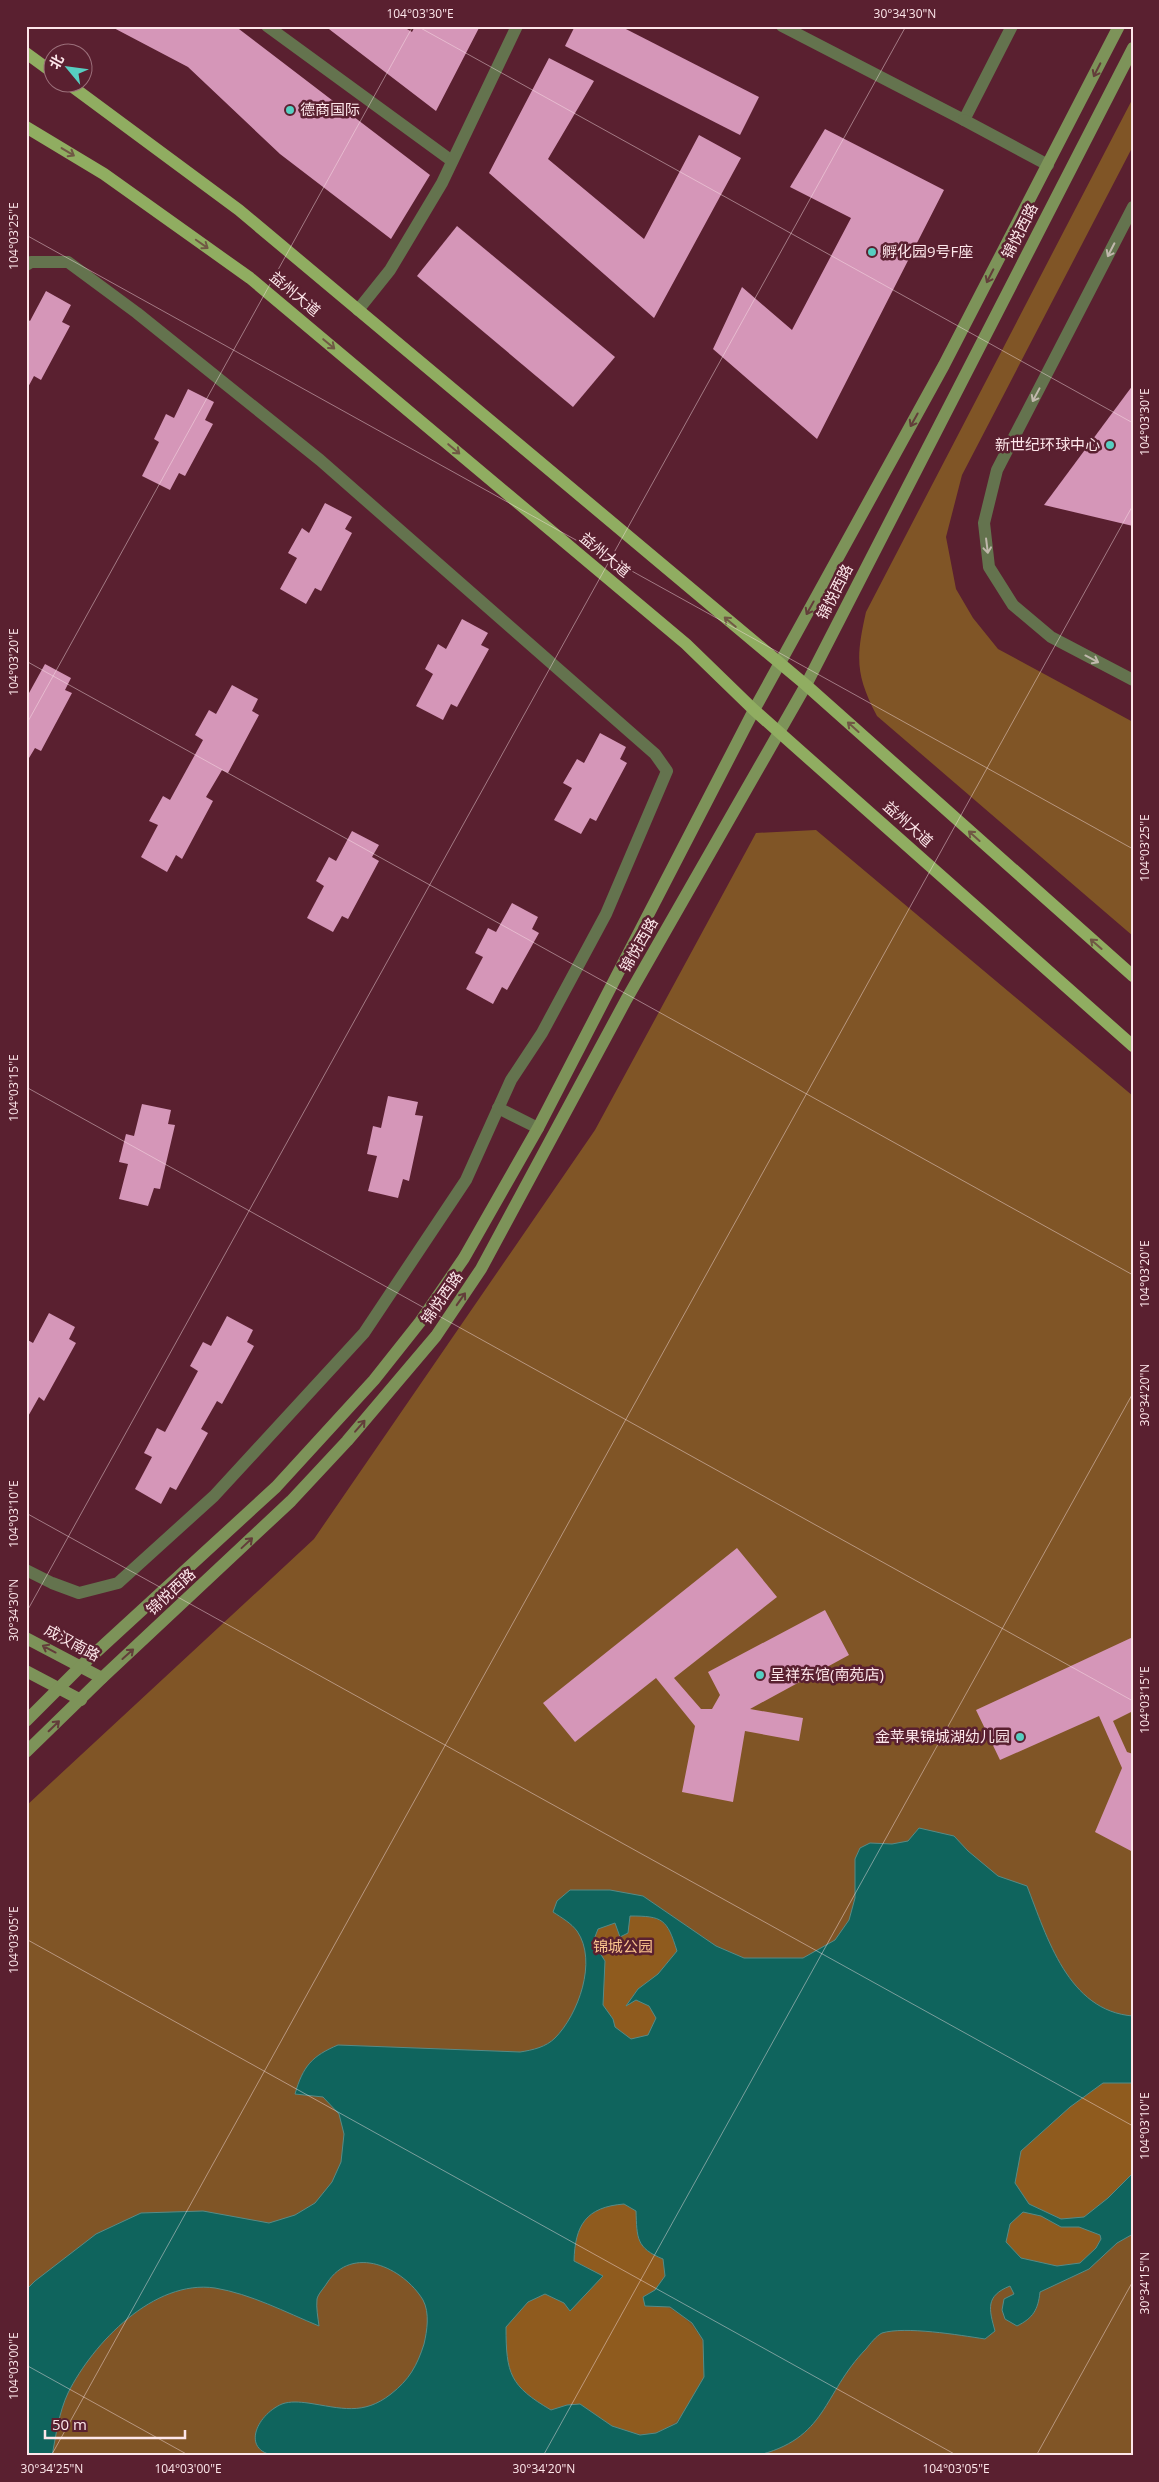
<svg xmlns="http://www.w3.org/2000/svg" width="1159" height="2482" viewBox="0 0 1159 2482" font-family="'Open Sans','Noto Sans SC',sans-serif">
  <rect width="100%" height="100%" fill="#5a2030"/>
  <g fill="#805526">
    <path d="M1133,98V146L962,475L946,537L956,589L973,618L998,649L1133,722V936L877,716C855,674 856,657 866,612Z"/>
    <polygon points="816,830 1133,1096 1133,2456 26,2456 26,1806 314,1539 595,1130 756,833"/>
  </g>
  <g fill="#8f5b1e">
    <path d="M630,1916C663,1917 666,1919 677,1951L658,1974L638,1989L627,2005L636,2000L649,2006L657,2019L648,2035L631,2039L615,2027L613,2019L603,2005L602,1984L593,1942L598,1929L615,1923L628,1927Z"/>
    <polygon points="1131,2082 1131,2175 1108,2198 1084,2217 1061,2219 1029,2204 1015,2183 1021,2151 1070,2107 1103,2083"/>
    <path d="M624,2204L636,2211C636,2234 640,2250 663,2258L665,2276L655,2290L643,2297C666,2306 686,2314 699,2335C705,2344 707,2369 703,2379C685,2423 659,2447 612,2426C601,2421 592,2410 580,2405C572,2401 559,2408 551,2410C510,2386 506,2374 506,2327L528,2301L545,2294L564,2303L570,2311L575,2236L586,2219L603,2206Z"/>
    <polygon points="1023,2212 1041,2216 1061,2227 1079,2227 1100,2235 1101,2239 1096,2248 1080,2263 1057,2266 1021,2258 1006,2242 1010,2224"/>
  </g>
  <path fill="#0f645d" stroke="#568b87" fill-rule="evenodd" d="M919,1828L954,1836L968,1851L998,1876L1027,1886C1047,1937 1068,2011 1133,2016V2083H1103L1070,2107L1021,2151L1015,2183L1029,2204L1061,2219L1084,2217L1108,2198L1133,2173V2234L1117,2243L1089,2269L1040,2292C1038,2310 1033,2318 1017,2326L1005,2319L1002,2310L1004,2299L1014,2294L1010,2286C985,2296 989,2309 995,2331L985,2339C959,2335 905,2326 882,2333C876,2336 870,2344 866,2349C822,2394 828,2439 755,2456H279C239,2453 256,2415 282,2404C290,2401 300,2402 308,2403C341,2408 363,2416 391,2394C409,2380 417,2366 424,2344C427,2331 430,2313 423,2300C403,2267 352,2244 327,2283C324,2288 318,2294 317,2299C316,2308 318,2318 319,2326C285,2312 251,2294 215,2288C154,2279 93,2343 68,2393C59,2412 56,2435 52,2456H26V2290L35,2281L96,2234L141,2213L203,2211L269,2223L295,2215L315,2203L332,2182L341,2162L344,2134L339,2114L323,2097L295,2094C303,2066 312,2056 338,2045L520,2052C533,2050 546,2047 555,2038C578,2015 598,1961 577,1931C571,1923 562,1918 553,1912L557,1901L570,1890H610L643,1896L716,1946L744,1958H803L835,1940L849,1920L855,1898V1859L860,1848L870,1843L892,1844L908,1841ZM630,1916C663,1916 667,1919 677,1951L658,1974L638,1989L626,2006L636,2000L649,2006L656,2018L648,2035L631,2039L615,2027L613,2019L603,2005L605,1961L593,1942L598,1929L615,1923L620,1937L628,1933ZM624,2204L636,2211C637,2238 636,2248 663,2259L665,2276L655,2290L643,2297L645,2306L670,2307L692,2323L703,2340L704,2377L677,2423L656,2433L640,2435L612,2426L580,2404L567,2405L551,2410C510,2386 506,2374 506,2327L528,2302L545,2294L564,2303L570,2311L603,2276L574,2261C575,2225 586,2207 624,2204ZM1023,2212L1041,2216L1061,2227H1079L1100,2235L1101,2239L1096,2248L1080,2263L1057,2266L1021,2258L1006,2242L1010,2224Z"/>
  <g fill="#d596b8">
    <polygon points="110,26 235,26 430,175 391,239 280,154 188,67"/>
    <polygon points="325,26 402,26 412,32 415,26 480,26 436,111"/>
    <polygon points="575,26 620,26 759,97 740,135 565,46"/>
    <polygon points="549,58 594,81 548,159 644,239 699,135 741,158 654,318 489,173"/>
    <polygon points="825,129 944,190 817,439 713,349 742,287 792,330 851,218 790,187"/>
    <polygon points="457,226 615,357 573,407 417,276"/>
    <polygon points="46,291 71,305 62,322 70,326 41,380 34,376 26,391 26,318 30,321"/>
    <polygon points="1133,385 1133,526 1044,505"/>
    <polygon points="188,389 214,402 205,420 213,424 185,476 179,473 170,490 142,476 159,442 154,439 166,414 174,418"/>
    <polygon points="325,503 352,517 345,529 352,533 321,591 315,588 306,604 280,589 297,558 288,553 302,528 309,533"/>
    <polygon points="462,619 488,633 481,645 489,649 457,707 451,704 443,720 416,706 433,674 425,669 438,644 446,649"/>
    <polygon points="45,664 71,678 65,690 72,693 41,751 35,748 26,763 26,691 29,693"/>
    <polygon points="232,685 258,699 252,711 259,715 228,773 222,770 206,797 213,801 182,859 176,855 167,872 141,857 158,825 149,821 163,796 170,800 203,740 195,735 209,710 216,714"/>
    <polygon points="600,733 626,747 620,759 627,763 596,821 590,818 581,834 554,820 572,788 563,783 577,759 584,763"/>
    <polygon points="352,831 379,845 372,857 379,861 348,919 342,916 333,932 307,918 324,886 316,881 329,857 336,861"/>
    <polygon points="512,903 538,917 532,929 539,933 507,990 502,987 493,1004 466,989 483,957 475,953 488,928 496,932"/>
    <polygon points="388,1096 418,1102 415,1115 423,1116 409,1181 403,1179 398,1198 368,1191 377,1156 367,1154 373,1126 381,1128"/>
    <polygon points="142,1104 171,1110 168,1124 175,1125 160,1189 154,1188 148,1206 119,1199 128,1164 119,1162 126,1134 134,1136"/>
    <polygon points="49,1313 75,1327 69,1339 76,1343 44,1401 39,1397 26,1420 26,1339 33,1343"/>
    <polygon points="227,1316 253,1330 247,1342 254,1346 222,1404 217,1401 201,1429 208,1433 176,1490 170,1487 161,1504 135,1489 152,1457 144,1453 157,1428 165,1432 198,1371 190,1366 203,1342 211,1346"/>
    <polygon points="737,1548 777,1597 674,1678 701,1709 712,1709 720,1695 708,1672 825,1610 849,1655 750,1709 803,1718 799,1741 745,1731 733,1802 682,1792 695,1726 656,1678 575,1742 543,1703"/>
    <polygon points="1133,1637 1133,1711 1113,1721 1127,1752 1133,1754 1133,1852 1095,1832 1122,1768 1099,1716 1000,1760 976,1710"/>
  </g>
  <g fill="none" stroke-linecap="round" stroke-linejoin="round">
    <g stroke="#64734e" stroke-width="12">
      <polyline points="267,26 452,161"/>
      <polyline points="782,26 964,120 1012,26"/>
      <polyline points="964,120 1048,165"/>
      <polyline points="1133,207 997,470 984,523 989,567 1013,605 1051,637 1133,680"/>
      <polyline points="26,265 31,262 68,262 137,313 320,460 655,754 667,771 606,914 542,1033 511,1080 466,1180 364,1333 214,1496 118,1583 79,1593 52,1583 26,1570"/>
      <polyline points="358,310 390,270 442,183 517,26"/>
      <polyline points="498,1108 538,1128"/>
    </g>
    <g stroke="#7d9359" stroke-width="12">
      <polyline points="26,1638 102,1678"/>
      <polyline points="26,1671 81,1700"/>
      <polyline points="26,1721 81,1666 276,1487 374,1380 420,1322 464,1258 538,1128 754,710 944,365 1119,26"/>
      <polyline points="26,1752 102,1678 291,1501 347,1441 436,1336 481,1269 626,1000 806,685 1133,48"/>
    </g>
    <g stroke="#90ad61" stroke-width="12">
      <polyline points="26,53 52,72"/>
      <polyline points="66,82 239,210 806,685 1133,976"/>
      <polyline points="26,127 104,174 250,278 686,644 754,710 1133,1046"/>
    </g>
  </g>
  <defs><path id="oneway-shaft" d="M-6 0H5M1.5-3L5.5 0L1.5 3" fill="none" stroke-width="1.6" stroke-linecap="round" stroke-linejoin="round" transform="scale(1.25)"/></defs>
  <g stroke="#633d3a">
    <use href="#oneway-shaft" transform="translate(1097 70) rotate(117)"/>
    <use href="#oneway-shaft" transform="translate(990 276) rotate(117)"/>
    <use href="#oneway-shaft" transform="translate(914 420) rotate(119)"/>
    <use href="#oneway-shaft" transform="translate(810 608) rotate(119)"/>
    <use href="#oneway-shaft" transform="translate(461 1299) rotate(-55)"/>
    <use href="#oneway-shaft" transform="translate(360 1426) rotate(-49)"/>
    <use href="#oneway-shaft" transform="translate(247 1543) rotate(-43)"/>
    <use href="#oneway-shaft" transform="translate(49 1649) rotate(-152)"/>
    <use href="#oneway-shaft" transform="translate(128 1654) rotate(-42)"/>
    <use href="#oneway-shaft" transform="translate(54 1726) rotate(-44)"/>
  </g>
  <g stroke="#705844">
    <use href="#oneway-shaft" transform="translate(68 152) rotate(31)"/>
    <use href="#oneway-shaft" transform="translate(202 244) rotate(35)"/>
    <use href="#oneway-shaft" transform="translate(329 344) rotate(40)"/>
    <use href="#oneway-shaft" transform="translate(454 449) rotate(40)"/>
    <use href="#oneway-shaft" transform="translate(730 622) rotate(-140)"/>
    <use href="#oneway-shaft" transform="translate(853 727) rotate(-138)"/>
    <use href="#oneway-shaft" transform="translate(974 836) rotate(-138)"/>
    <use href="#oneway-shaft" transform="translate(1096 944) rotate(-139)"/>
  </g>
  <g stroke="#c0b8ac">
    <use href="#oneway-shaft" transform="translate(1111 250) rotate(117)"/>
    <use href="#oneway-shaft" transform="translate(1036 395) rotate(118)"/>
    <use href="#oneway-shaft" transform="translate(987 546) rotate(83)"/>
    <use href="#oneway-shaft" transform="translate(1092 659) rotate(28)"/>
  </g>
  <path fill="none" stroke="#fde6ea" stroke-width="1" stroke-opacity="0.45" d="M417,26L1133,423M26,235L1133,849M26,661L1133,1275M26,725L413,26M26,1087L1133,1701M26,1513L1133,2126M26,1613L906,26M26,1939L958,2456M26,2365L190,2456M51,2456L1133,505M543,2456L1133,1393M1036,2456L1133,2281"/>
  <g fill="#57cec1" stroke="#5a2030" stroke-width="2">
    <circle cx="290" cy="110" r="5"/>
    <circle cx="872" cy="252" r="5"/>
    <circle cx="1110" cy="445" r="5"/>
    <circle cx="760" cy="1675" r="5"/>
    <circle cx="1020" cy="1737" r="5"/>
  </g>
  <g text-anchor="middle" stroke-width="5" stroke-linejoin="round" paint-order="stroke">
    <g font-size="15" fill="#fde6ea" stroke="#5a2030" text-anchor="start">
      <text x="300" y="115">德商国际</text>
      <text x="882" y="257">孵化园9号F座</text>
      <text x="1100" y="450" text-anchor="end">新世纪环球中心</text>
      <text x="770" y="1680">呈祥东馆(南苑店)</text>
      <text x="1010" y="1742" text-anchor="end">金苹果锦城湖幼儿园</text>
    </g>
    <g font-size="15" fill="#fde6ea" stroke="#5a2030">
      <text transform="translate(1020 231) rotate(-63)" y="5">锦悦西路</text>
      <text transform="translate(295 294) rotate(40)" y="5">益州大道</text>
      <text transform="translate(605 555) rotate(40)" y="5">益州大道</text>
      <text transform="translate(835 592) rotate(-63)" y="5">锦悦西路</text>
      <text transform="translate(908 824) rotate(42)" y="5">益州大道</text>
      <text transform="translate(639 945) rotate(-60)" y="5">锦悦西路</text>
      <text transform="translate(442 1298) rotate(-55)" y="5">锦悦西路</text>
      <text transform="translate(171 1592) rotate(-43)" y="5">锦悦西路</text>
      <text transform="translate(72 1643) rotate(28)" y="5">成汉南路</text>
    </g>
    <g font-size="15" fill="#fbc58e" stroke="#5a2030">
      <text x="623" y="1952">锦城公园</text>
    </g>
  </g>
  <rect width="1159" height="2482" fill="none" stroke="#5a2030" stroke-width="55"/>
  <g transform="translate(68 68) rotate(299)"><circle r="24" fill="#5a2030" stroke="#9b6f7a"/>
  <path d="M0-4L9 19L0 12L-9 19Z" fill="#57cec1"/>
  <text y="-8" font-size="14" font-weight="bold" text-anchor="middle" fill="#fde6ea">北</text>
  </g>
  <path d="M45 2430v8h140v-8" fill="none" stroke="#fde6ea" stroke-width="2.5"/>
  <text x="52" y="2430" font-size="15" fill="#fde6ea" stroke="#5a2030" stroke-width="4" paint-order="stroke">50 m</text>
  <rect x="28" y="28" width="1104" height="2426" fill="none" stroke="#fde6ea" stroke-width="2"/>
  <g font-size="12" text-anchor="middle" fill="#fde6ea">
    <text x="420" y="18">104°03'30"E</text>
    <text x="905" y="18">30°34'30"N</text>
    <text transform="translate(14 236) rotate(-90)" y="4">104°03'25"E</text>
    <text transform="translate(1145 422) rotate(-90)" y="4">104°03'30"E</text>
    <text transform="translate(14 662) rotate(-90)" y="4">104°03'20"E</text>
    <text transform="translate(1145 848) rotate(-90)" y="4">104°03'25"E</text>
    <text transform="translate(14 1088) rotate(-90)" y="4">104°03'15"E</text>
    <text transform="translate(1145 1274) rotate(-90)" y="4">104°03'20"E</text>
    <text transform="translate(1145 1395) rotate(-90)" y="4">30°34'20"N</text>
    <text transform="translate(14 1514) rotate(-90)" y="4">104°03'10"E</text>
    <text transform="translate(14 1610) rotate(-90)" y="4">30°34'30"N</text>
    <text transform="translate(1145 1700) rotate(-90)" y="4">104°03'15"E</text>
    <text transform="translate(14 1940) rotate(-90)" y="4">104°03'05"E</text>
    <text transform="translate(1145 2126) rotate(-90)" y="4">104°03'10"E</text>
    <text transform="translate(1145 2283) rotate(-90)" y="4">30°34'15"N</text>
    <text transform="translate(14 2366) rotate(-90)" y="4">104°03'00"E</text>
    <text x="52" y="2473">30°34'25"N</text>
    <text x="188" y="2473">104°03'00"E</text>
    <text x="544" y="2473">30°34'20"N</text>
    <text x="956" y="2473">104°03'05"E</text>
  </g>
</svg>
